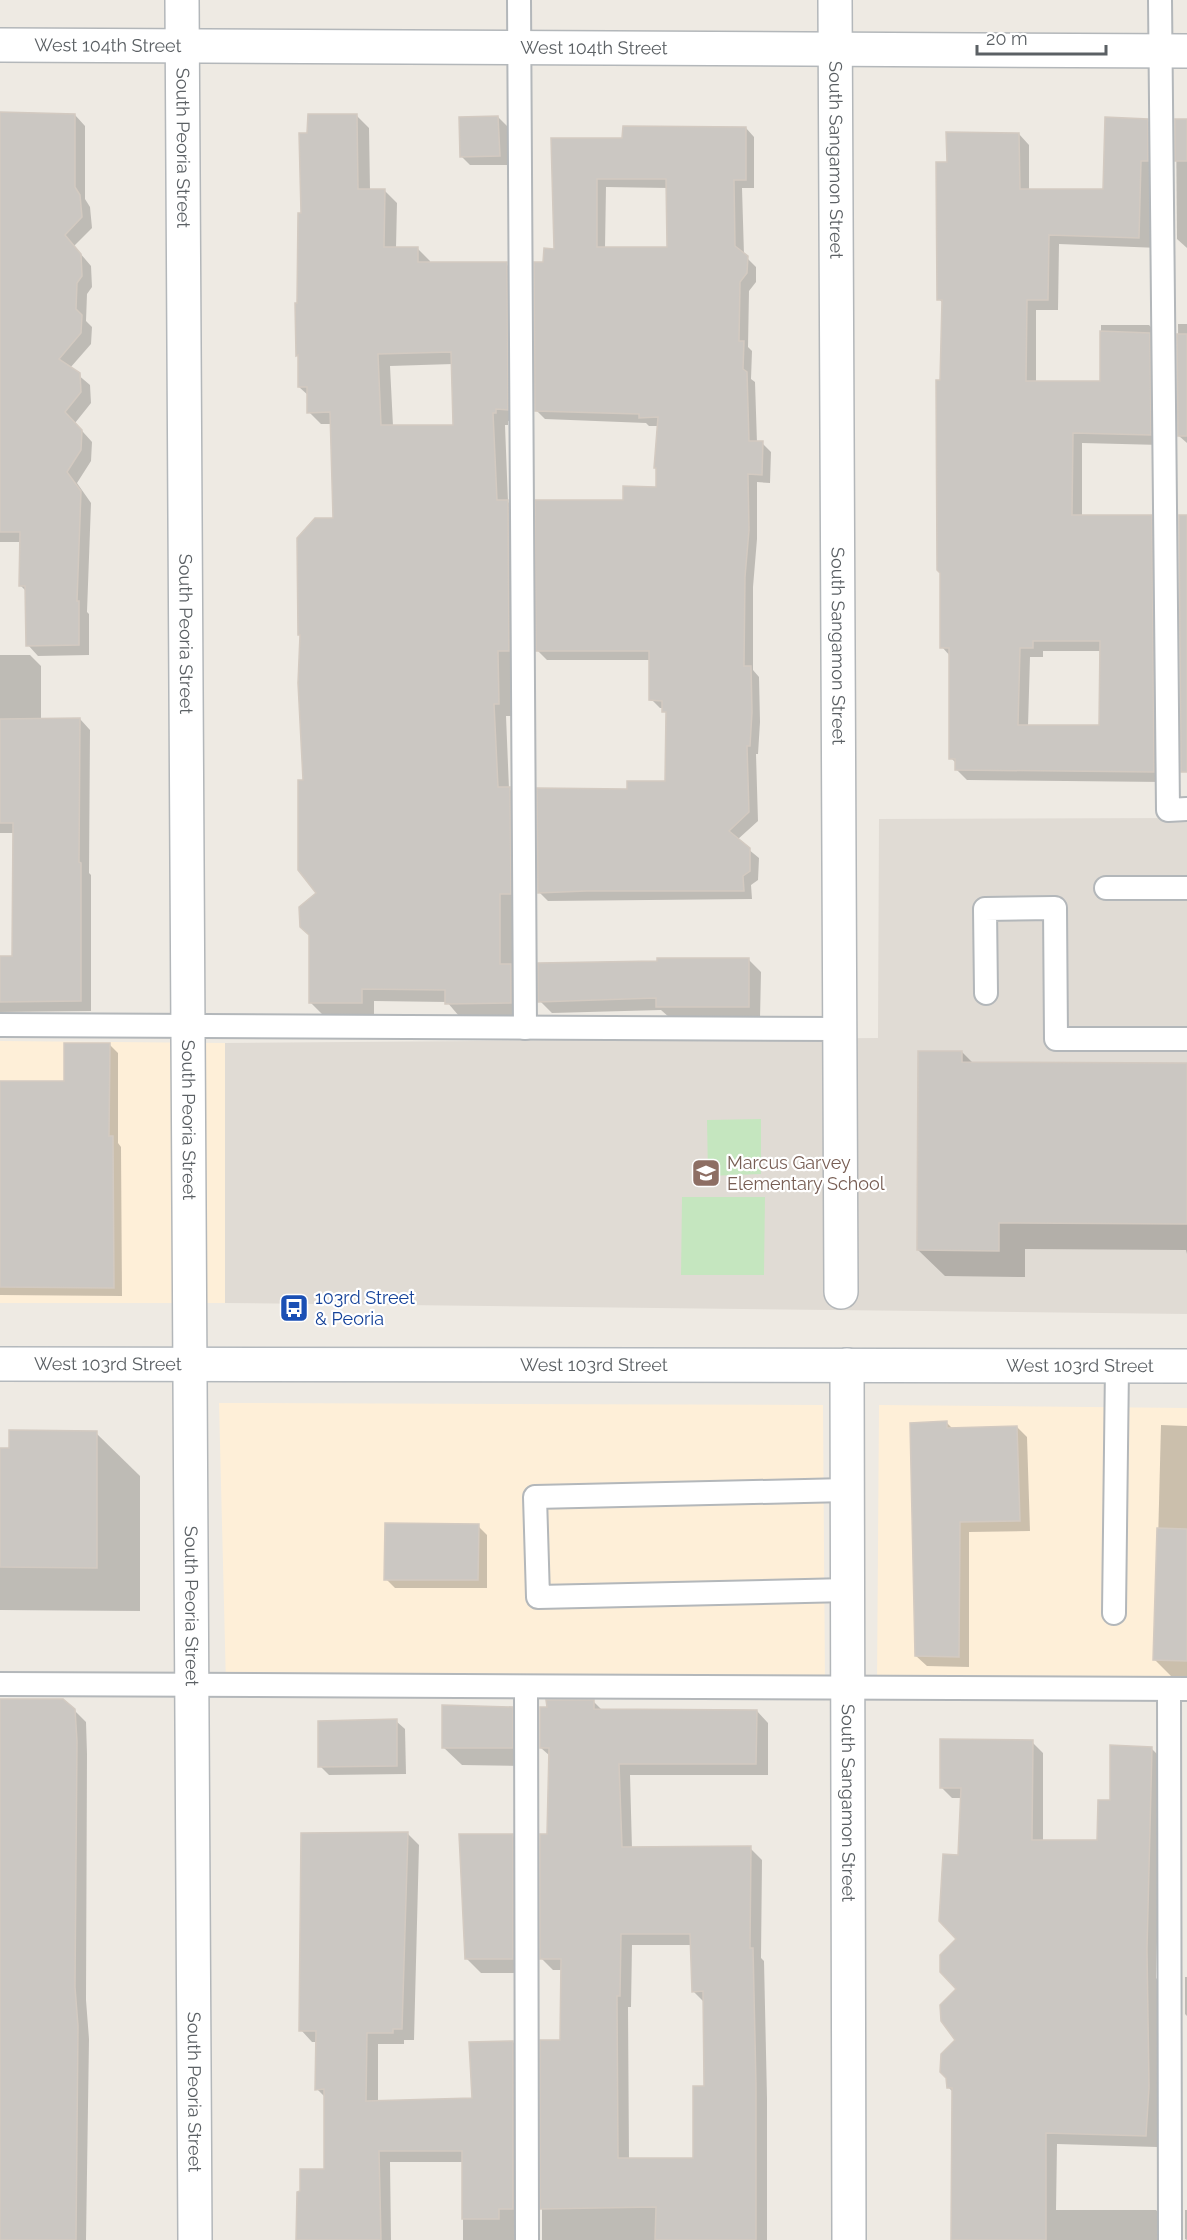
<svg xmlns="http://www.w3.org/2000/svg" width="1187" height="2240" viewBox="0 0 1187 2240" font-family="Raleway,sans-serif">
  <rect width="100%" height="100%" fill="#eeeae3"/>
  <g fill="#feefd8">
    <polygon points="0,1041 225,1043 225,1303 0,1303"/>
    <polygon points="219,1403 823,1405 825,1688 226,1685"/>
    <polygon points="879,1405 1187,1408 1187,1689 877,1688"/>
  </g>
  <polygon fill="#e0dbd4" points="1187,818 1187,1314 225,1303 225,1043 878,1038 879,819"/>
  <g fill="#c5e6bf">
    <polygon points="761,1119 761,1174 708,1176 707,1120"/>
    <polygon points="682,1197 765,1197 764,1275 681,1275"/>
  </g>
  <g fill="#0003" fill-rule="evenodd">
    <polygon points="0,113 75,115 85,126 85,199 90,207 92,228 74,246 91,266 92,287 87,294 86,321 92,327 91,344 70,368 90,385 91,403 75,423 92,442 91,461 77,483 91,503 87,612 89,614 89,655 38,656 28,645 27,592 20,585 21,542 0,542"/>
    <path d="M357,116L369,128L370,190H384L397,203L396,248H417L430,261V264H506L519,276L520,422L508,421V425H505L508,502L520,514L521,663H510L511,716H506L509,789L522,801L523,906H512V967L523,978V1015L459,1016L447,1002L374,1001V1015H323L311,1003L318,894L305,782L302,636L334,519L332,424H321L309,412V396L299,387V357L297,355L298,304L303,215L309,135ZM453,364L454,426H393L390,366Z"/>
    <polygon points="498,117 507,126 509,165 470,165 461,156"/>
    <path d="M1147,120L1157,131L1159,248L1059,244L1058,310H1036V383H1101V325H1149L1159,335L1161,445L1082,443V517L1151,516L1161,527L1164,782L967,780L956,769L957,764L951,758V657L942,647L943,303L939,299L948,163L1019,134L1029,145V190L1104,191ZM1043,651H1101V727L1028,726L1030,657H1043Z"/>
    <polygon points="1176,121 1187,121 1187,248 1177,239"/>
    <path d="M746,128L754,137V188H742L744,255L756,267V282L749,291L748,347L752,351L751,379L755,382L757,443H762L771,452L770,483L757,482V539L753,587V670L759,677L760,722L758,754H756L758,821L737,840L759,858L758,880L751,885L752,899L548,901L539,892L629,791L666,783L667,715L664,708H660L651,699V660H547L538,651L625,501L657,488L659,426H649L646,423L545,419L536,410L545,263L555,250L553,139H624ZM606,187L668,188L669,249L605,248Z"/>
    <polygon points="1178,324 1187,324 1187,443 1179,436"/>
    <polygon points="0,655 30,655 41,666 41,720 80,719 90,730 89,873 91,875 91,1011 0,1012 0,958 13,958 15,833 0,833"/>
    <polygon points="749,960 761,972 760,1019 670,1018 661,1010 552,1013 540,1001"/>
    <polygon points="109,1044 118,1053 118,1143 121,1147 122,1296 0,1295 0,1082 66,1082"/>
    <polygon points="962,1052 973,1063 1187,1065 1187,1254 1186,1250 1025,1249 1025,1277 945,1276 918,1250"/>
    <polygon points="947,1423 953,1429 1017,1427 1027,1437 1030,1531 969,1532 969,1667 927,1666 916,1656"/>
    <polygon points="1161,1425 1187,1426 1187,1676 1171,1676 1155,1660"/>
    <polygon points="96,1433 140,1476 140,1611 0,1610 0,1450"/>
    <polygon points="478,1526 487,1535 487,1588 395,1588 386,1579"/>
    <polygon points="0,1700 74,1710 86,1722 87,1754 86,2000 89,2039 86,2240 0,2240"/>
    <path d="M593,1701L602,1710L757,1711L768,1723V1775H630L632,1849L750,1848L762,1860L761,1958L764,1961L767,2098V2240H542V2042L561,2041L562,1970H553L541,1958L549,1835L550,1756L541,1748ZM632,1945H692L693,1991L704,2002L706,2087L694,2160L629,2159L628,2007H631Z"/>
    <polygon points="512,1708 530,1726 530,1766 462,1765 443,1747"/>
    <polygon points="396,1721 405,1729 406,1774 329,1775 320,1766"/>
    <polygon points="1032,1742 1043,1753 1043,1842 1099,1842 1111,1801 1151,1748 1162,1759 1156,1978 1166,1988 1157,2147 1057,2144 1056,2210 1156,2210 1167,2221 1167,2240 952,2240 953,2092 948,2087 957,2040 959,1856 962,1798 952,1798 941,1787"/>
    <polygon points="408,1834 419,1845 414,2040 404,2040 404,2044 378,2044 378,2103 474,2100 513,2042 524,2054 525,2240 395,2240 463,2240 463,2162 390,2162 391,2240 298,2240 326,2170 326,2098 317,2089 318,2042 312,2042 301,2030"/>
    <polygon points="512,1835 527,1850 527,1973 481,1973 466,1958"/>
    <polygon points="1185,1977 1187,1977 1187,2016 1185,2014"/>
    <polygon points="1185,2210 1187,2210 1187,2240 1185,2239"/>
  </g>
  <g fill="#cbc7c2" stroke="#d3cac1" stroke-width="1.5" fill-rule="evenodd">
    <polygon points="0,112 75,114 75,187 80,195 82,217 65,235 81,254 82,276 77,283 76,309 82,315 81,333 59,359 80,373 81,392 65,412 82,430 81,450 67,472 81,491 77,601 79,601 79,645 26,646 25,586 19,586 20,532 0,532"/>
    <path d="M308,114H357L358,189H385L384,247H418V262H507L508,410L496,409V413H493L497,500H508L509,651H498L499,704H494L498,787H510L511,894H500V964H511V1003L445,1004V990L362,989V1003H309V935L300,927L299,907L316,893L298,870V780H303L298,683L300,635H298L297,538L315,518H333L330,412L307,413V387H298V355L296,356L295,303H297L298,213H301L299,133H307ZM451,352L453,425H381L378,354Z"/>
    <polygon points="498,116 500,156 460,157 459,117"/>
    <path d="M1105,117L1148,119V161H1141L1139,238L1049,235L1048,300H1027L1026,381H1100V331L1150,333L1151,435L1073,433L1072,515H1152L1154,772L955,770V759H949V648H940V573L937,570L936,380H940L942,300H937L936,162H947L946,132L1019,133L1020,189H1103ZM1033,641H1100L1099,725H1018L1020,648H1033Z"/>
    <rect x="1175" y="119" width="12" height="42"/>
    <path d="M623,126L746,127V180H734L735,246L748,256L747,273L740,282L739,341H744L743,369L747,372L749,441H763L762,475L748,474L749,530L745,577L744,666H751L752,712L750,746H747L749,812L729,831L750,848V871L743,876L744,891H586L538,893L537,788L627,789V781H665L666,712H662V701L649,700V651H536L535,500H623V486L656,487V468H654L658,417L639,418V414L535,411L534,262H543L544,248L554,249L551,138H622ZM597,179H666L667,247H597Z"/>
    <polygon points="1177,334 1187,334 1187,436 1178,436"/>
    <polygon points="1179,515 1187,515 1187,772 1181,772"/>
    <polygon points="80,718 79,862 81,863 81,1001 0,1002 0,956 12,956 13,823 0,823 0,719"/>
    <polygon points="657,958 749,958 749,1007 656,1007 656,998 538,1002 538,963 657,961"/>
    <polygon points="64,1043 110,1043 109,1136 113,1136 114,1288 0,1287 0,1081 64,1081"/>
    <polygon points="918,1051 962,1051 962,1062 1187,1063 1187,1224 999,1223 999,1251 917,1250"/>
    <polygon points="947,1421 947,1428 1017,1426 1020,1521 960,1522 959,1657 915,1656 910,1423"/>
    <polygon points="9,1430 97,1431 97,1568 0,1567 0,1448 9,1448"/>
    <polygon points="385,1523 479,1524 478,1580 384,1580"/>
    <polygon points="1157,1528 1187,1529 1187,1661 1153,1660"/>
    <polygon points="0,1699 63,1699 75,1709 77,1741 75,1987 78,2026 76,2240 0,2240"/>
    <path d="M546,1700H594V1709L757,1710L756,1764H619L622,1847L751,1846L750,1948H753L756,2085V2240H655L656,2207L540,2209V2040H560L561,1959H540V1834H547L549,1748H540V1707H547ZM621,1934H690L692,1992L703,1991L704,2086H693V2158H618L617,1996H620Z"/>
    <polygon points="442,1705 513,1707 513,1748 442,1748"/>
    <polygon points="397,1719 397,1766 318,1767 318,1721"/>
    <polygon points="940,1739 1033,1740 1032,1840 1097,1840 1098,1800 1110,1800 1110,1745 1152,1747 1147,1949 1149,2087 1146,2136 1046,2133 1046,2240 951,2240 952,2088 947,2088 946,2078 940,2072 941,2054 955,2040 941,2021 940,2005 956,1989 940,1972 940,1955 956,1939 939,1921 943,1854 958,1855 961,1788 940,1788"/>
    <polygon points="408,1832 402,2029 393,2029 393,2033 367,2033 366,2101 472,2098 469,2042 513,2041 513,2209 499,2209 499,2219 462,2219 462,2151 379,2151 381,2240 296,2240 297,2192 300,2191 300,2169 324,2169 324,2089 315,2090 316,2031 299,2031 301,1833"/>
    <polygon points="459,1834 513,1834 513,1959 465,1959"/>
  </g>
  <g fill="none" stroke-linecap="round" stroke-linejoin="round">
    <g stroke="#b3b7ba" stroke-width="26">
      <g id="service">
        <polyline points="519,0 525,1028"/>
        <polyline points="1160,0 1168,810 1187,809"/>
        <polyline points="1106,888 1187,888"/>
        <polyline points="986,993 985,909 1055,908 1056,1039 1187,1039"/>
        <polyline points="0,1025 840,1029"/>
        <polyline points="847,1490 535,1497 538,1597 848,1590"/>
        <polyline points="1114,1613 1117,1366"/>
        <polyline points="0,1684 1187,1689"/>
        <polyline points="526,1687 527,2240"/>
        <polyline points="1169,1689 1170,2240"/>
      </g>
    </g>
    <g stroke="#b3b7ba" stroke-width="36">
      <g id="minor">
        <path id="s1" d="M182,0L195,2240"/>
        <path id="s2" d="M835,0L841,1292"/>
        <path id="s3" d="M0,45L1187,51"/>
        <path id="s4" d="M847,1365L849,2240"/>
      </g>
    </g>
    <g stroke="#b4b9bd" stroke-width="36">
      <g id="secondary">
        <path id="s5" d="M0,1364L1187,1366"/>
      </g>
    </g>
    <use href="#service" stroke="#fff" stroke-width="22"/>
    <use href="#minor" stroke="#fff" stroke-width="33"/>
    <use href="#secondary" stroke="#fff" stroke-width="33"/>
  </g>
  <defs>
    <g id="school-square" transform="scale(1.5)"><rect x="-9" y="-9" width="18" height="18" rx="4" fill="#8d6e63" stroke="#fff"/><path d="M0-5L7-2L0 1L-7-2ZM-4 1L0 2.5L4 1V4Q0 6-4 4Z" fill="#fff"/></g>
    <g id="bus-square" transform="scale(1.5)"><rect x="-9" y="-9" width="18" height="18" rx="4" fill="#1a4fb4" stroke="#fff"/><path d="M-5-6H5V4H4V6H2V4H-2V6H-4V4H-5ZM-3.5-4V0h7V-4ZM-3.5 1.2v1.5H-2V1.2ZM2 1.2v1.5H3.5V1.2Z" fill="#fff"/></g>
  </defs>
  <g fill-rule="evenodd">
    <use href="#school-square" x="706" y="1173"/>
    <use href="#bus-square" x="294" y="1308"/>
  </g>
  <g text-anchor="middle" stroke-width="4.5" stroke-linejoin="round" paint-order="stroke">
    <g font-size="18" fill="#5b6064" stroke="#fff">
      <text dy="6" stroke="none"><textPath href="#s3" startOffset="108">West 104th Street</textPath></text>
      <text dy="6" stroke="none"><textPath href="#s3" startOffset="594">West 104th Street</textPath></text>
      <text dy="6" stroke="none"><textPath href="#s1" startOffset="148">South Peoria Street</textPath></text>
      <text dy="6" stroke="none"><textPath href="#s2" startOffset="160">South Sangamon Street</textPath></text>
      <text dy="6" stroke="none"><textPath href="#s1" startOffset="634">South Peoria Street</textPath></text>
      <text dy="6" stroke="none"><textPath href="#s2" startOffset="646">South Sangamon Street</textPath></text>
      <text dy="6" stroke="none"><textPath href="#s1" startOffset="1120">South Peoria Street</textPath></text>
      <text dy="6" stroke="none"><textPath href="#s5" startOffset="108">West 103rd Street</textPath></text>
      <text dy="6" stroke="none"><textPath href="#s5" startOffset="594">West 103rd Street</textPath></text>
      <text dy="6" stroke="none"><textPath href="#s5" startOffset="1080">West 103rd Street</textPath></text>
      <text dy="6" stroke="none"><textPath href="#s1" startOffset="1606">South Peoria Street</textPath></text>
      <text dy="6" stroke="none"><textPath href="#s4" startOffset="438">South Sangamon Street</textPath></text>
      <text dy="6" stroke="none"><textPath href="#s1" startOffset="2092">South Peoria Street</textPath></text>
    </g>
    <g font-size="18" fill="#785e54" stroke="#fff" text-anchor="start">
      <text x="727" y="1169">Marcus Garvey<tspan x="727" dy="21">Elementary School</tspan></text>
    </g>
    <g font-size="18" fill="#164399" stroke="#fff" text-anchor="start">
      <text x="315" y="1304">103rd Street<tspan x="315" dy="21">&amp; Peoria</tspan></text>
    </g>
  </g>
  <path d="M977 45v9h129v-9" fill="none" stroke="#5b6064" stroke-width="3"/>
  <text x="986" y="45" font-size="18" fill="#5b6064" stroke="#ffffff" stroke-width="4.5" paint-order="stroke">20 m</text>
</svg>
